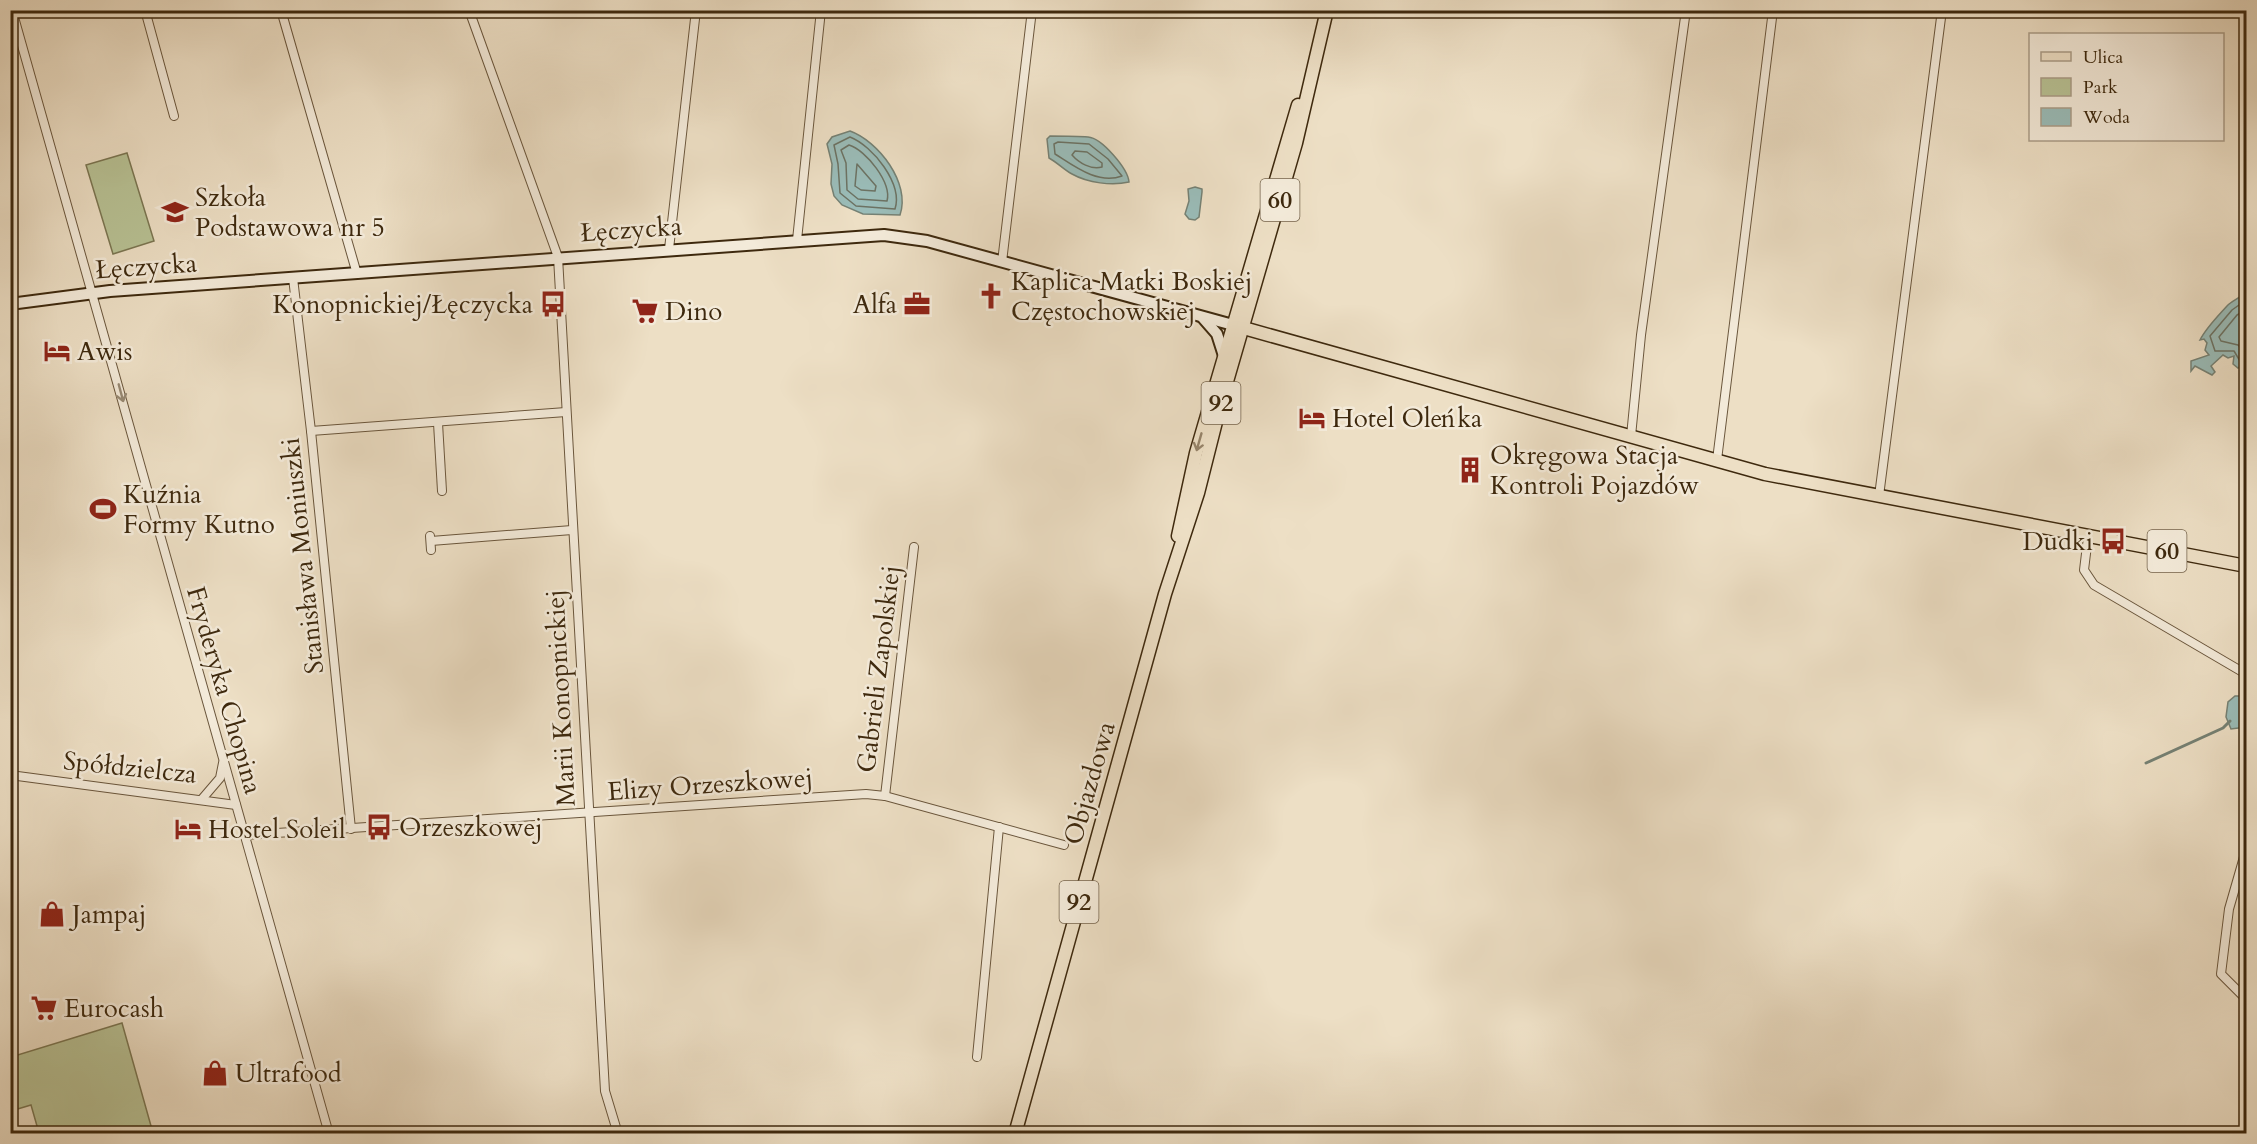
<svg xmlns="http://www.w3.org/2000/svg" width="2257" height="1144" viewBox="0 0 2257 1144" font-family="Cardo,serif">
  <rect width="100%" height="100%" fill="#eddfc5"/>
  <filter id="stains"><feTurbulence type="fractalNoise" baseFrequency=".00333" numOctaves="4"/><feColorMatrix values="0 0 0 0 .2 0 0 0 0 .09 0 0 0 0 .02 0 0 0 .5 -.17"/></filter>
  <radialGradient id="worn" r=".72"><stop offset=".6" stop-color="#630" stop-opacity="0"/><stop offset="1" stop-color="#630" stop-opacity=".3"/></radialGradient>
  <g fill="#b8c295" stroke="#7b7652" stroke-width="1.5">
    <polygon points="127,153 154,241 113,254 86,165"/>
    <polygon points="122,1023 153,1133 39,1133 31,1105 11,1111 11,1057"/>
  </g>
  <g fill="#9abcb8" stroke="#758174" stroke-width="1.5">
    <path d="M850,131C878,141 911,183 900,215L863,214L842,205L834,196L831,184L832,164L827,144L832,137Z"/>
    <path d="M1050,136C1062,136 1077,136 1088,137C1102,138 1128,169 1129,182C1112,186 1088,183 1072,174C1064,170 1058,163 1049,158L1047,139Z"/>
    <polygon points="1195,187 1202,189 1202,192 1199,217 1195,220 1189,219 1185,214 1189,201 1188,189"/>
    <path d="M2246,291V364L2238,368L2233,364L2234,356L2228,358L2223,355L2211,366L2215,372L2212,375L2195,366L2191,371V361L2209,355L2205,350L2207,343L2204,339L2200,340C2206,328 2218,316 2227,306C2233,300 2241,298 2246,291Z"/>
    <polygon points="2235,696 2246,696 2246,727 2231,729 2226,717 2228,702"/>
  </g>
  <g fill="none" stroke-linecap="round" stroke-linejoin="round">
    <g stroke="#6c7263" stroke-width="1.5">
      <path d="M850,137C873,146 903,184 895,209L856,206L840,193L838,164L834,145Z"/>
      <path d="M1058,142L1089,144L1108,159L1122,176C1098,185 1074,166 1055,154L1054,144Z"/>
      <path d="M849,145C866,150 892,183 887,201L858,199L847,190L846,163L841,150Z"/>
      <path d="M1075,151L1087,152L1102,163V167C1091,170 1079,163 1072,155Z"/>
      <polygon points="857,164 876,186 875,191 861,190 855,186"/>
      <polyline points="2246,300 2232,310 2210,336 2215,351 2234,351 2240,361 2246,361"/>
      <polyline points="2246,310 2237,315 2219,337 2221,341 2238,345 2246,353"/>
    </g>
    <polyline stroke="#758174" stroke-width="3" points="2146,763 2223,728 2230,721"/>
    <g stroke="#6a563c" stroke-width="10">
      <g id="street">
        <polyline points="12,10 329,1134"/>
        <polyline points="145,10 174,116"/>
        <polyline points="281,10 357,274"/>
        <polyline points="469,10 558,257 605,1091 618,1134"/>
        <polyline points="797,240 821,10"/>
        <polyline points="669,249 696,10"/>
        <polyline points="1002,262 1032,10"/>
        <polyline points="293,278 311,431 351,829"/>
        <polyline points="438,423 442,491"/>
        <polyline points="311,431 566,412"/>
        <polyline points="1631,436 1641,335 1686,10"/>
        <polyline points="1717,460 1773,10"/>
        <polyline points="1879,496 1942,10"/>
        <polyline points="430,536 431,550"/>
        <polyline points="2088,537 2084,570 2094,585 2246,674"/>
        <polyline points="431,541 572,530"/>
        <polyline points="10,775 236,805"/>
        <polyline points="885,796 914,547"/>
        <polyline points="202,799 220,778 223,763"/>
        <polyline points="245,835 866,794 885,796 1064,845"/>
        <polyline points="2246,850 2229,909 2221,974 2246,999"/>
        <polyline points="977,1057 999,827"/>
      </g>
    </g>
    <g stroke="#3e290e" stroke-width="14">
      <g id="secondary">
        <polyline points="10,304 110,291 884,235 927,241 1233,325"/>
        <polyline points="1203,318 1217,334 1224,356"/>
      </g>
    </g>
    <g stroke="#3e290e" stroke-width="15">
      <g id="primary">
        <polyline points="1233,325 1765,474 2246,566"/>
        <polyline points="1178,536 1196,453 1298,105"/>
        <polyline points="1015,1134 1165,594 1198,493 1221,402 1296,143 1327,10"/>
      </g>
    </g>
    <use href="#street" stroke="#f3ead9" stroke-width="8"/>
    <use href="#secondary" stroke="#f3ead9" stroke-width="10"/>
    <use href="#primary" stroke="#eddfc5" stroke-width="12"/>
  </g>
  <defs><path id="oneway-shaft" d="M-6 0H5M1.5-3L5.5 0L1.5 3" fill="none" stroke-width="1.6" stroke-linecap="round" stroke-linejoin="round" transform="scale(1.5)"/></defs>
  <use stroke="#988a74" href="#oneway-shaft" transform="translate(121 393) rotate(75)"/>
  <use stroke="#96846a" href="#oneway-shaft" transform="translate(1199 442) rotate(106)"/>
  <defs>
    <g id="school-bare" transform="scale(2.07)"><path d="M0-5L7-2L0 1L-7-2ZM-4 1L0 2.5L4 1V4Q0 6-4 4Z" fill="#8f2418" stroke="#f3ead9" stroke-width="2.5" paint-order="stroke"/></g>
    <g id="church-bare" transform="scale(2.07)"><path d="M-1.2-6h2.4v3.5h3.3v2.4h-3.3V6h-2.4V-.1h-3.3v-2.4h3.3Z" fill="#8f2418" stroke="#f3ead9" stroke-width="2.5" paint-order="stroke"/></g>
    <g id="bus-bare" transform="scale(2.07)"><path d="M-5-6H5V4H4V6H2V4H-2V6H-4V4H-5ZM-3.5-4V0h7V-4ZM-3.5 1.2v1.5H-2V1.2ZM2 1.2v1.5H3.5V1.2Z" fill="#8f2418" stroke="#f3ead9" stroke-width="2.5" paint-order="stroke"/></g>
    <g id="office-bare" transform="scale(2.07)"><path d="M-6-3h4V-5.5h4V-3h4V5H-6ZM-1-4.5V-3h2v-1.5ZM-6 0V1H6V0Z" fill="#8f2418" stroke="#f3ead9" stroke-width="2.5" paint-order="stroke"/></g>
    <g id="supermarket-bare" transform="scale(2.07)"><path d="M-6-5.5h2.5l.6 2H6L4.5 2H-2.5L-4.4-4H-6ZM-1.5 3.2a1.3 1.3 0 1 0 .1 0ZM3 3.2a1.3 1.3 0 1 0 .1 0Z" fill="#8f2418" stroke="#f3ead9" stroke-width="2.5" paint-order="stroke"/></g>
    <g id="hotel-bare" transform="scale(2.07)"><path d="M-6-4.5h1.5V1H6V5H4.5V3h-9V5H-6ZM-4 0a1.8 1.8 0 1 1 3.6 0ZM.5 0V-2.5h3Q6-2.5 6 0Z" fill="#8f2418" stroke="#f3ead9" stroke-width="2.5" paint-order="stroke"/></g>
    <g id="building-bare" transform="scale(2.07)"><path d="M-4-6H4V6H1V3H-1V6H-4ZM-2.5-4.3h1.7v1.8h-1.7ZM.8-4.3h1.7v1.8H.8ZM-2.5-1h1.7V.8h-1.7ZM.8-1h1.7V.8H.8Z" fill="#8f2418" stroke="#f3ead9" stroke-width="2.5" paint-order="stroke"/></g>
    <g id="stadium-bare" transform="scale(2.07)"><path d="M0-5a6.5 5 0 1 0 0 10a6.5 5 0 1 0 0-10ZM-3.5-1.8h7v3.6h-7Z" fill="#8f2418" stroke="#f3ead9" stroke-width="2.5" paint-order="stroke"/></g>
    <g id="shop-bare" transform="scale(2.07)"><path d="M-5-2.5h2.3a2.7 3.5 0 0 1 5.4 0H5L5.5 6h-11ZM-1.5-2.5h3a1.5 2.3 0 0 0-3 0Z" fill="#8f2418" stroke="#f3ead9" stroke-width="2.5" paint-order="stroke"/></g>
  </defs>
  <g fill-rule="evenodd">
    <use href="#school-bare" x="175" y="212"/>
    <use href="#church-bare" x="991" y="296"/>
    <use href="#bus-bare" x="553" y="304"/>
    <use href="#office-bare" x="917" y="304"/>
    <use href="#supermarket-bare" x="645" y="311"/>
    <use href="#hotel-bare" x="57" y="351"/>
    <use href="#hotel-bare" x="1312" y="418"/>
    <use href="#building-bare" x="1470" y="470"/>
    <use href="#stadium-bare" x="103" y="509"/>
    <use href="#bus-bare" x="2113" y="541"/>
    <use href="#bus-bare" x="379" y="827"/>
    <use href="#hotel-bare" x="188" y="829"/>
    <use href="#shop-bare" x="52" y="914"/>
    <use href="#supermarket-bare" x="44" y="1008"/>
    <use href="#shop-bare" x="215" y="1073"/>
  </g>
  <g text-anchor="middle" stroke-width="5" stroke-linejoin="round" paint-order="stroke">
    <g fill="#f3ead9" stroke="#74634b" stroke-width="1.5">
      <rect x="1260.5" y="179" width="39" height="42" rx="4.5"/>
      <rect x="1201.5" y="382" width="39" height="42" rx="4.5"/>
      <rect x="2147.5" y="530" width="39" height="42" rx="4.5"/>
      <rect x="1059.5" y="881" width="39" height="42" rx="4.5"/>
    </g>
    <g font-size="24" font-weight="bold" fill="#3e290e">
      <text x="1280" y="208">60</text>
      <text x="1221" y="411">92</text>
      <text x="2167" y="559">60</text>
      <text x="1079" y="910">92</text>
    </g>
    <g font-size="26" fill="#3e290e" stroke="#f3ead9" text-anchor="start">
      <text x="195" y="206">Szkoła<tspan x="195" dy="30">Podstawowa nr 5</tspan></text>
      <text x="1011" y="290">Kaplica Matki Boskiej<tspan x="1011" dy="30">Częstochowskiej</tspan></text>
      <text x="533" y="313" text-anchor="end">Konopnickiej/Łęczycka</text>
      <text x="897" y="313" text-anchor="end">Alfa</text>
      <text x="665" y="320">Dino</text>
      <text x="77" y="360">Awis</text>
      <text x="1332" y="427">Hotel Oleńka</text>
      <text x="1490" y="464">Okręgowa Stacja<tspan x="1490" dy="30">Kontroli Pojazdów</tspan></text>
      <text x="123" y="503">Kuźnia<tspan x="123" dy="30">Formy Kutno</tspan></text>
      <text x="2093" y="550" text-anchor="end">Dudki</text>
      <text x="399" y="836">Orzeszkowej</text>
      <text x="208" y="838">Hostel Soleil</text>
      <text x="72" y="923">Jampaj</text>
      <text x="64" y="1017">Eurocash</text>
      <text x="235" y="1082">Ultrafood</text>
    </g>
    <g font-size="26" fill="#3e290e" stroke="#f3ead9">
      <text transform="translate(631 229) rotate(-4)" y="9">Łęczycka</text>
      <text transform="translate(146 266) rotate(-4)" y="9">Łęczycka</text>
      <text transform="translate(302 556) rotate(-96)" y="9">Stanisława Moniuszki</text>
      <text transform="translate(878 669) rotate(-83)" y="9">Gabrieli Zapolskiej</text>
      <text transform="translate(225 690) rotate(74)" y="9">Fryderyka Chopina</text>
      <text transform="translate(560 698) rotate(-93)" y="9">Marii Konopnickiej</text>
      <text transform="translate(130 767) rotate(6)" y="9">Spółdzielcza</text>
      <text transform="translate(1089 783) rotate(-74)" y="9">Objazdowa</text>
      <text transform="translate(710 784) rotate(-4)" y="9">Elizy Orzeszkowej</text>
    </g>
  </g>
  <rect width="2257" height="1144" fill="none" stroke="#eddfc5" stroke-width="36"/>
  <rect x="12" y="12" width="2233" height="1120" fill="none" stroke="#3e290e" stroke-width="3"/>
  <rect x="18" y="18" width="2221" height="1108" fill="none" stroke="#3e290e" stroke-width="1.5"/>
  <rect x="2029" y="33" width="195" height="108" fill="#f3ead9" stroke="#ab9d88" stroke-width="1.5"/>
  <rect x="2041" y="52" width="30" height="9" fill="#eddfc5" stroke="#ab9d88" stroke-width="1.5"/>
  <text x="2083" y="63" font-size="18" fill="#3e290e">Ulica</text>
  <rect x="2041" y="78" width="30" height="18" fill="#b8c295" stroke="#ab9d88" stroke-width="1.5"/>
  <text x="2083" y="93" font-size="18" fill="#3e290e">Park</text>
  <rect x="2041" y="108" width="30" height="18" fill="#9abcb8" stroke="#ab9d88" stroke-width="1.5"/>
  <text x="2083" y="123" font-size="18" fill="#3e290e">Woda</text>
  <rect width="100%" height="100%" filter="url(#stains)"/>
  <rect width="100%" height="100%" fill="url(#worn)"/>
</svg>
